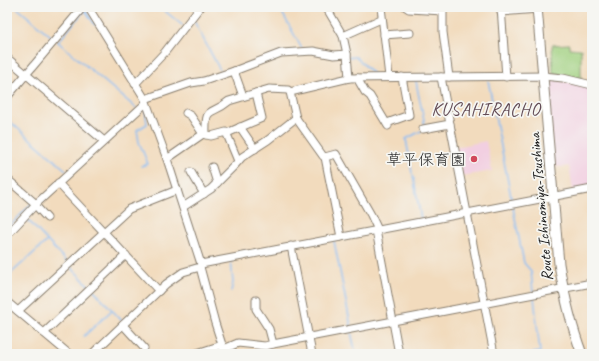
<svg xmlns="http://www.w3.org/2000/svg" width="599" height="361" viewBox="0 0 599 361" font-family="Caveat,'Klee One',sans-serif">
  <rect width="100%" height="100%" fill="#f6f6f2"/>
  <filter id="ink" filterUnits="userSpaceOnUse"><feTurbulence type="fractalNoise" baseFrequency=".025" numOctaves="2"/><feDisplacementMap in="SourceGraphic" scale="8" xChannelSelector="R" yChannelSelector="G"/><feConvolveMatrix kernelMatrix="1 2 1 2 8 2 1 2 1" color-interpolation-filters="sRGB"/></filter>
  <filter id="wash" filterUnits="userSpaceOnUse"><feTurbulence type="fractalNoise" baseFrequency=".012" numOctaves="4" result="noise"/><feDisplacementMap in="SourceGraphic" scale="16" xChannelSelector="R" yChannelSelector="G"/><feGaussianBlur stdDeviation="0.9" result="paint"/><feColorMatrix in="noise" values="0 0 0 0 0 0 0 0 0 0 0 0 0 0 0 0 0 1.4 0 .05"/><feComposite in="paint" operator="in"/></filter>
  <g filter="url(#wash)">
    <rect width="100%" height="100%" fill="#f2dbbd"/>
    <g fill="#f2cfe1">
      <polygon points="552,79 592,87 592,187 573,191 569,166 563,167 553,166 547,84 551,84"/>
      <polygon points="486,141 492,171 462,176 456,147"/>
    </g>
    <polygon fill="#a0d07f" stroke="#5e764e" points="569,44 569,48 581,49 581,79 553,73 552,45"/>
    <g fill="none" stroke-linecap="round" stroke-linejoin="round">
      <g stroke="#85bcf5" stroke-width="1.5">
        <polyline points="16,7 52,37"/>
        <polyline points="160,7 182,25"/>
        <polyline points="279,7 302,49"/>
        <polyline points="194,21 221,72"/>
        <polyline points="58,42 85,10 95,25"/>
        <polyline points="58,42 136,108"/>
        <polyline points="349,57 356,57 373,74"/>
        <path d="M416,80C418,97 423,110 425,127"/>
        <polyline points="488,80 512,202"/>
        <polyline points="7,119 67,171"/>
        <polyline points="141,166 148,164 139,142 137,130 147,124 145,108"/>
        <polyline points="412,173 406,139 421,131"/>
        <polyline points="413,175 421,219"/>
        <polyline points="513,208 524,263 531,271 533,292"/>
        <polyline points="26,218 67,262"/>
        <polyline points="7,229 32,203"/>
        <polyline points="334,241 351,327"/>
        <polyline points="70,266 89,286"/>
        <polyline points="7,277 47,241"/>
        <polyline points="93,289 122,321"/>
        <polyline points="231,291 233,283 231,260"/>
        <polyline points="351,332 356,354"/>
        <polyline points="84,336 112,310"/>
        <polyline points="146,348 152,354"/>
        <polyline points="269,348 270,354"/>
        <polyline points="585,349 592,348"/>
        <polyline points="528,354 540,352 534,297"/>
        <polyline points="560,354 575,351"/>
      </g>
    </g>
  </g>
  <g filter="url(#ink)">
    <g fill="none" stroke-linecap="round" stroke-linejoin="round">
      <g stroke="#877c6c" stroke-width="9">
        <g id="minor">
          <polyline points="88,7 145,99 167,159 201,264 200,267 215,323 225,354"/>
          <polyline points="326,7 343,36 347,54 349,78"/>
          <polyline points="381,7 389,77"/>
          <polyline points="406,7 409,9 443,11"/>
          <polyline points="443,7 443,32 449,77"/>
          <polyline points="501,7 506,77"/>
          <polyline points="501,12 538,9"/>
          <polyline points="384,35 410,33"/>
          <polyline points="343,36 381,19"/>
          <polyline points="7,58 104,141"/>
          <polyline points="234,71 243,96"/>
          <polyline points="441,77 494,354"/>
          <polyline points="357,78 365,92 370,96 388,126"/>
          <polyline points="135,84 165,52 200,7"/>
          <polyline points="7,97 83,7"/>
          <polyline points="145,99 191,83 204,81 234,71 281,53 313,51 334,55 347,54"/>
          <polyline points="186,113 191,116 203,134"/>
          <polyline points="387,123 409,115 402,77"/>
          <polyline points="240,127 255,149"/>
          <polyline points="423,129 450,124"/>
          <polyline points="227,133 262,118 256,93"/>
          <path d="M206,135C205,104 210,117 229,101L269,89L288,90L290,92"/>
          <polyline points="325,157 341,237"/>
          <polyline points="167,159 203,134 211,136 226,132 238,161"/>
          <polyline points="212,167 217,183"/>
          <polyline points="191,172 204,194"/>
          <polyline points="7,179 36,204"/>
          <polyline points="58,183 159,291"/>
          <polyline points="35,205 47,218"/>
          <polyline points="183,207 211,189 235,165 242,157 268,140 296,118"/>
          <polyline points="376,230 399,354"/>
          <polyline points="378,230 371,215 336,154 325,157 323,156 296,118 290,92 349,78 543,76 563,78 592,85"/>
          <polyline points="7,235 36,204 146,103"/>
          <polyline points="291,246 312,354"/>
          <polyline points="201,264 592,189"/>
          <polyline points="256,300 256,309 269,329 273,344"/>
          <polyline points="7,302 69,354"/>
          <polyline points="18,311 129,209 177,190"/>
          <polyline points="123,325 144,348"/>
          <polyline points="44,333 126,255"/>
          <polyline points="224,349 238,343 265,346 273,344 592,283"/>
          <polyline points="92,354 166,284 183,272 200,267"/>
          <polyline points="194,354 222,345"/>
        </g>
      </g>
      <g stroke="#877c6c" stroke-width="11">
        <path id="major" d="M537,7L559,264C564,294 571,325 582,354"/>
      </g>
      <use href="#minor" stroke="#fff" stroke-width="7"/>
      <use href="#major" stroke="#fff" stroke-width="9"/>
    </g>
  </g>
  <circle fill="#d1495b" stroke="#f6f6f2" stroke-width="1.5" cx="474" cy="159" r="4"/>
  <g text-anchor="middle" stroke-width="3.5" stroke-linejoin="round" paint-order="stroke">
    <g font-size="16" fill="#1c1c1c" stroke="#f6f6f2" text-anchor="end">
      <text x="466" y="165">草平保育園</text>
    </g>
    <g font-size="16" fill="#1c1c1c" stroke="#f6f6f2">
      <text transform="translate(540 207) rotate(-95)" y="6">Route Ichinomiya-Tsushima</text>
    </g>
    <g font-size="18" letter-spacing="1" fill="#634c56" stroke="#f6f6f2">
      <text x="486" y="115">KUSAHIRACHO</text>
    </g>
  </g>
  <rect width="599" height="361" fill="none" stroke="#f6f6f2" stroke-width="24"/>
</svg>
